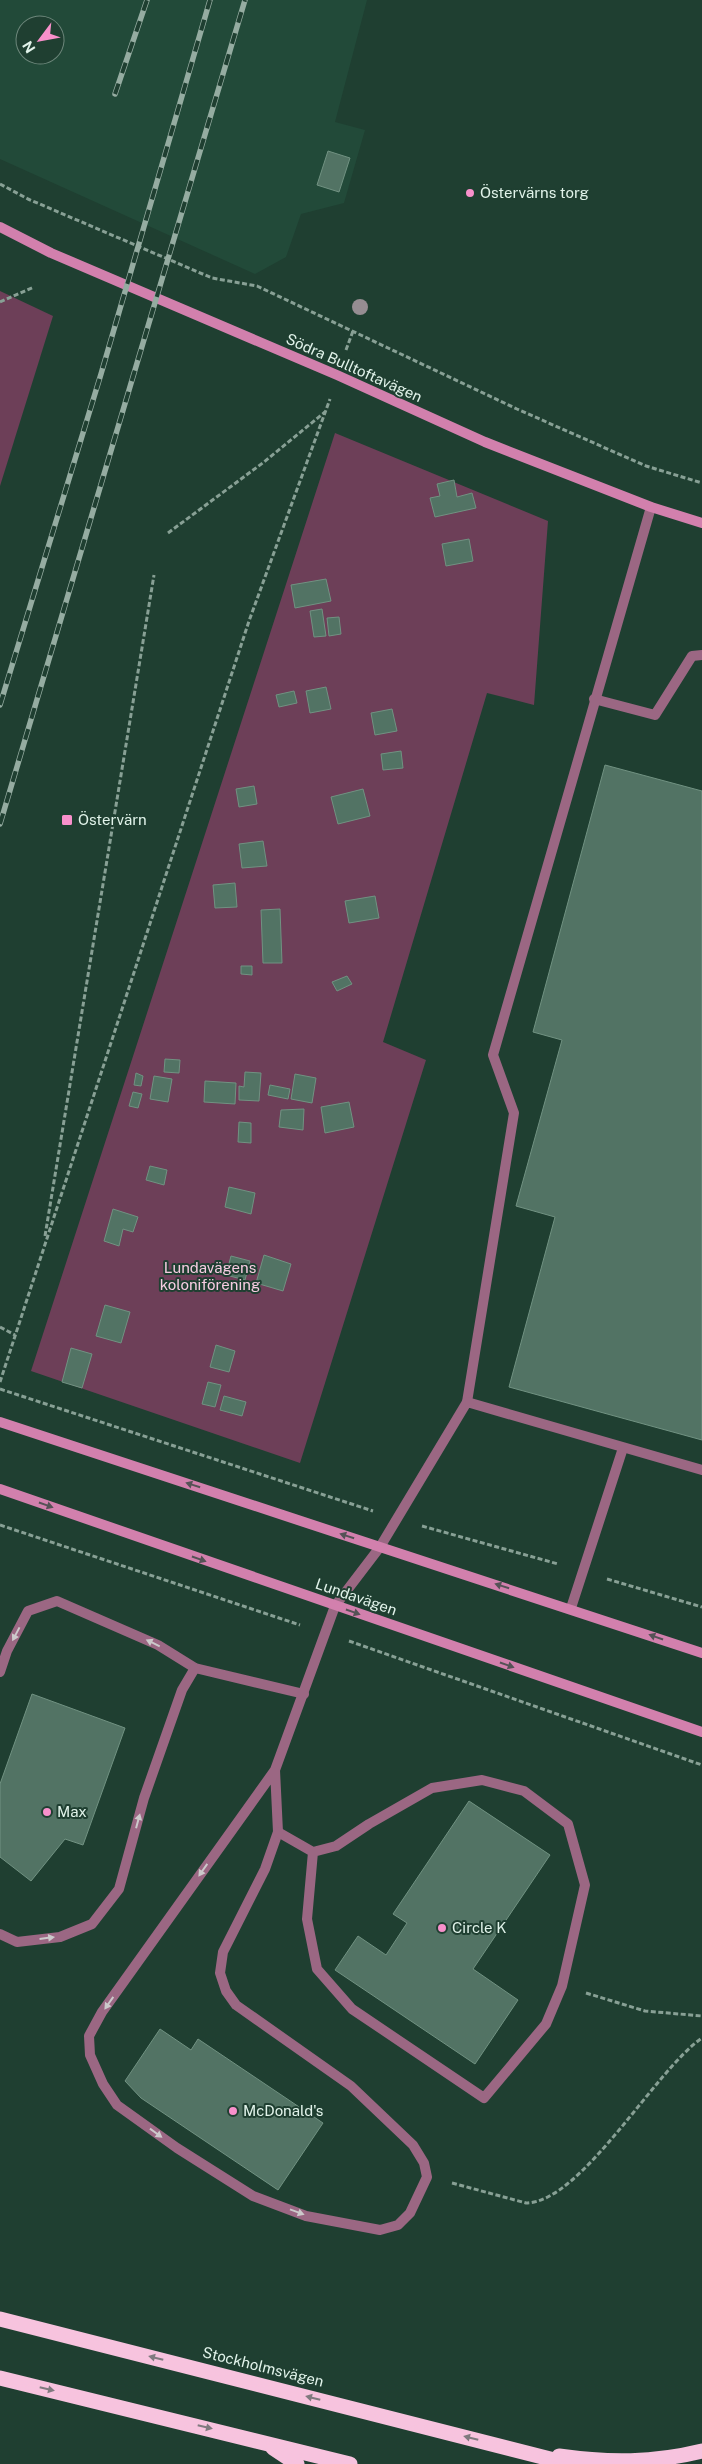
<svg xmlns="http://www.w3.org/2000/svg" width="702" height="2464" viewBox="0 0 702 2464" font-family="'Public Sans',sans-serif">
  <rect width="100%" height="100%" fill="#1f3f31"/>
  <path fill="#224a39" fill-rule="evenodd" d="M0,0H367L335,122L365,130L344,203L301,214L286,257L255,274L0,159ZM25,25H55V55H25Z"/>
  <g fill="#6d3f58">
    <polygon points="0,291 53,316 0,486"/>
    <polygon points="335,433 548,521 534,705 487,693 383,1042 426,1060 300,1463 31,1371"/>
  </g>
  <g fill="#527364" stroke="#719282">
    <polygon points="328,151 350,158 339,192 317,185"/>
    <polygon points="454,480 457,497 472,493 476,508 435,517 430,498 440,496 437,484"/>
    <polygon points="469,539 473,561 446,566 442,544"/>
    <polygon points="326,579 331,601 295,608 291,585"/>
    <polygon points="322,609 326,636 314,637 310,611"/>
    <polygon points="339,617 341,634 329,636 327,618"/>
    <polygon points="326,687 331,709 310,713 306,691"/>
    <polygon points="294,691 297,703 279,707 276,695"/>
    <polygon points="392,709 397,731 375,735 371,713"/>
    <polygon points="401,751 403,768 383,770 381,754"/>
    <polygon points="605,765 702,791 702,1440 509,1387 555,1217 516,1206 562,1040 533,1032"/>
    <polygon points="254,786 257,804 239,807 236,789"/>
    <polygon points="363,789 370,816 338,824 331,797"/>
    <polygon points="263,841 267,866 242,868 239,844"/>
    <polygon points="235,883 237,907 215,908 213,885"/>
    <polygon points="375,896 379,918 349,923 345,901"/>
    <polygon points="280,909 282,963 263,963 261,910"/>
    <polygon points="241,966 252,966 252,975 241,974"/>
    <polygon points="347,976 352,984 337,991 332,982"/>
    <polygon points="165,1059 180,1060 179,1073 164,1072"/>
    <polygon points="245,1072 261,1073 259,1101 239,1100 239,1086 244,1087"/>
    <polygon points="136,1073 143,1076 141,1086 134,1085"/>
    <polygon points="295,1074 316,1078 312,1103 291,1099"/>
    <polygon points="154,1076 172,1079 168,1102 150,1099"/>
    <polygon points="205,1081 236,1083 235,1104 204,1102"/>
    <polygon points="270,1085 290,1089 288,1099 268,1095"/>
    <polygon points="133,1092 142,1094 138,1108 129,1106"/>
    <polygon points="349,1102 354,1127 325,1133 321,1107"/>
    <polygon points="304,1109 303,1130 279,1127 281,1110"/>
    <polygon points="239,1122 251,1123 251,1143 238,1142"/>
    <polygon points="150,1166 167,1170 164,1185 146,1180"/>
    <polygon points="229,1187 255,1193 251,1214 225,1207"/>
    <polygon points="113,1209 138,1217 133,1232 123,1229 119,1246 104,1241"/>
    <polygon points="264,1255 291,1264 283,1291 256,1283"/>
    <polygon points="231,1256 250,1261 245,1280 226,1275"/>
    <polygon points="105,1305 130,1312 121,1343 96,1336"/>
    <polygon points="216,1345 235,1351 229,1372 210,1367"/>
    <polygon points="71,1348 92,1354 82,1388 62,1382"/>
    <polygon points="208,1382 221,1385 215,1407 202,1404"/>
    <polygon points="224,1396 246,1402 242,1416 220,1410"/>
    <polygon points="32,1694 125,1728 83,1845 65,1839 31,1881 0,1857 0,1784"/>
    <polygon points="469,1801 550,1855 473,1969 518,2000 475,2064 335,1970 358,1936 386,1955 407,1923 393,1914"/>
    <polygon points="160,2029 191,2050 198,2039 323,2123 278,2190 141,2098 125,2081"/>
  </g>
  <g fill="none" stroke-linecap="round" stroke-linejoin="round">
    <g stroke="#88a095" stroke-width="3" stroke-dasharray="5 2.5" stroke-linecap="butt">
      <polyline points="0,184 28,199 212,278 257,286 517,409 646,466 702,483"/>
      <polyline points="0,302 34,287"/>
      <polyline points="346,350 353,331"/>
      <polyline points="168,533 264,462 325,412"/>
      <polyline points="45,1236 154,575"/>
      <polyline points="0,1327 15,1335"/>
      <polyline points="0,1382 249,621 330,399"/>
      <polyline points="0,1389 373,1511"/>
      <polyline points="0,1525 300,1625"/>
      <polyline points="422,1526 558,1564"/>
      <polyline points="607,1579 702,1607"/>
      <polyline points="349,1641 702,1765"/>
      <polyline points="586,1993 645,2011 702,2016"/>
      <path d="M452,2183L526,2203C582,2202 654,2071 702,2038"/>
    </g>
    <g stroke="#9b6783" stroke-width="10">
      <polyline points="594,699 655,715 692,656 702,655"/>
      <polyline points="467,1402 514,1113 493,1055 651,507"/>
      <polyline points="571,1608 623,1448"/>
      <polyline points="0,1672 7,1651 28,1611 57,1601 158,1645 195,1668 304,1694"/>
      <polyline points="275,1770 278,1832 265,1869 223,1952 220,1973 226,1991 236,2005 351,2086 413,2145 424,2163 427,2177 410,2213 398,2225 380,2230 306,2216 253,2196 177,2148 117,2105 103,2084 90,2055 89,2036 102,2012 275,1770 335,1606 380,1547 467,1402 702,1470"/>
      <polyline points="278,1832 313,1852 307,1919 317,1969 352,2009 484,2098 546,2024 562,1986 585,1885 568,1824 524,1791 482,1780 432,1788 369,1824 336,1846 313,1852"/>
      <polyline points="0,1934 17,1942 60,1937 92,1924 119,1889 144,1798 182,1690 195,1668"/>
    </g>
    <g stroke="#d280ad" stroke-width="10">
      <polyline points="0,227 51,253 337,375 485,442 651,507 702,523"/>
      <polyline points="0,1422 702,1653"/>
      <polyline points="0,1489 702,1732"/>
    </g>
    <g stroke="#f7c3de" stroke-width="15">
      <polyline points="0,2319 570,2464"/>
      <polyline points="0,2378 350,2464"/>
      <polyline points="273,2448 297,2464"/>
      <path d="M559,2456C609,2463 653,2463 702,2451"/>
    </g>
    <g stroke="#95aca1" stroke-width="5.5">
      <g id="rail">
        <polyline points="115,94 147,0"/>
        <polyline points="0,705 101,374 210,0"/>
        <polyline points="0,824 245,0"/>
      </g>
    </g>
    <use href="#rail" stroke="#1f3f31" stroke-width="4" stroke-dasharray="11" stroke-linecap="butt"/>
  </g>
  <circle fill="#968d92" cx="360" cy="307" r="8"/>
  <defs><path id="oneway-solid" d="M-6-.8H1V-3.2L6.5 0L1 3.2V.8H-6Z" transform="scale(1.25)"/></defs>
  <g fill="#555256">
    <use href="#oneway-solid" transform="translate(193 1485) rotate(-162)"/>
    <use href="#oneway-solid" transform="translate(46 1505) rotate(19)"/>
    <use href="#oneway-solid" transform="translate(347 1536) rotate(-162)"/>
    <use href="#oneway-solid" transform="translate(199 1559) rotate(19)"/>
    <use href="#oneway-solid" transform="translate(502 1586) rotate(-162)"/>
    <use href="#oneway-solid" transform="translate(353 1612) rotate(19)"/>
    <use href="#oneway-solid" transform="translate(656 1637) rotate(-161)"/>
    <use href="#oneway-solid" transform="translate(507 1665) rotate(19)"/>
  </g>
  <g fill="#ccc9cb">
    <use href="#oneway-solid" transform="translate(16 1634) rotate(118)"/>
    <use href="#oneway-solid" transform="translate(153 1643) rotate(-154)"/>
    <use href="#oneway-solid" transform="translate(138 1821) rotate(-75)"/>
    <use href="#oneway-solid" transform="translate(203 1870) rotate(125)"/>
    <use href="#oneway-solid" transform="translate(47 1938) rotate(-7)"/>
    <use href="#oneway-solid" transform="translate(109 2003) rotate(125)"/>
    <use href="#oneway-solid" transform="translate(156 2133) rotate(36)"/>
    <use href="#oneway-solid" transform="translate(297 2212) rotate(20)"/>
  </g>
  <g fill="#807a7f">
    <use href="#oneway-solid" transform="translate(156 2358) rotate(-166)"/>
    <use href="#oneway-solid" transform="translate(47 2389) rotate(13)"/>
    <use href="#oneway-solid" transform="translate(313 2398) rotate(-166)"/>
    <use href="#oneway-solid" transform="translate(205 2427) rotate(13)"/>
    <use href="#oneway-solid" transform="translate(471 2438) rotate(-166)"/>
  </g>
  <g fill="#f890cb" stroke="#1f3f31" stroke-width="2">
    <circle cx="470" cy="193" r="5"/>
    <rect x="61" y="814" width="12" height="12" rx="2.5"/>
    <circle cx="47" cy="1812" r="5"/>
    <circle cx="442" cy="1928" r="5"/>
    <circle cx="233" cy="2111" r="5"/>
  </g>
  <g text-anchor="middle" stroke-width="4" stroke-linejoin="round" paint-order="stroke">
    <g font-size="15" fill="#e1f3ea" stroke="#1f3f31" text-anchor="start">
      <text x="480" y="198">Östervärns torg</text>
      <text x="78" y="825">Östervärn</text>
      <text x="57" y="1817">Max</text>
      <text x="452" y="1933">Circle K</text>
      <text x="243" y="2116">McDonald's</text>
    </g>
    <g font-size="15" fill="#e1f3ea" stroke="#1f3f31">
      <text transform="translate(354 368) rotate(24)" y="5">Södra Bulltoftavägen</text>
      <text transform="translate(356 1597) rotate(19)" y="5">Lundavägen</text>
      <text transform="translate(263 2367) rotate(14)" y="5">Stockholmsvägen</text>
    </g>
    <g font-size="15" fill="#f7cce2" stroke="#1f3f31">
      <text x="210" y="1273">Lundavägens<tspan x="210" dy="17">koloniförening</tspan></text>
    </g>
  </g>
  <g transform="translate(40 40) rotate(238)"><circle r="24" fill="#1f3f31" stroke="#6d877b"/>
  <path d="M0-4L9 19L0 12L-9 19Z" fill="#f890cb"/>
  <text y="-8" font-size="14" font-weight="bold" text-anchor="middle" fill="#e1f3ea">N</text>
  </g>
</svg>
